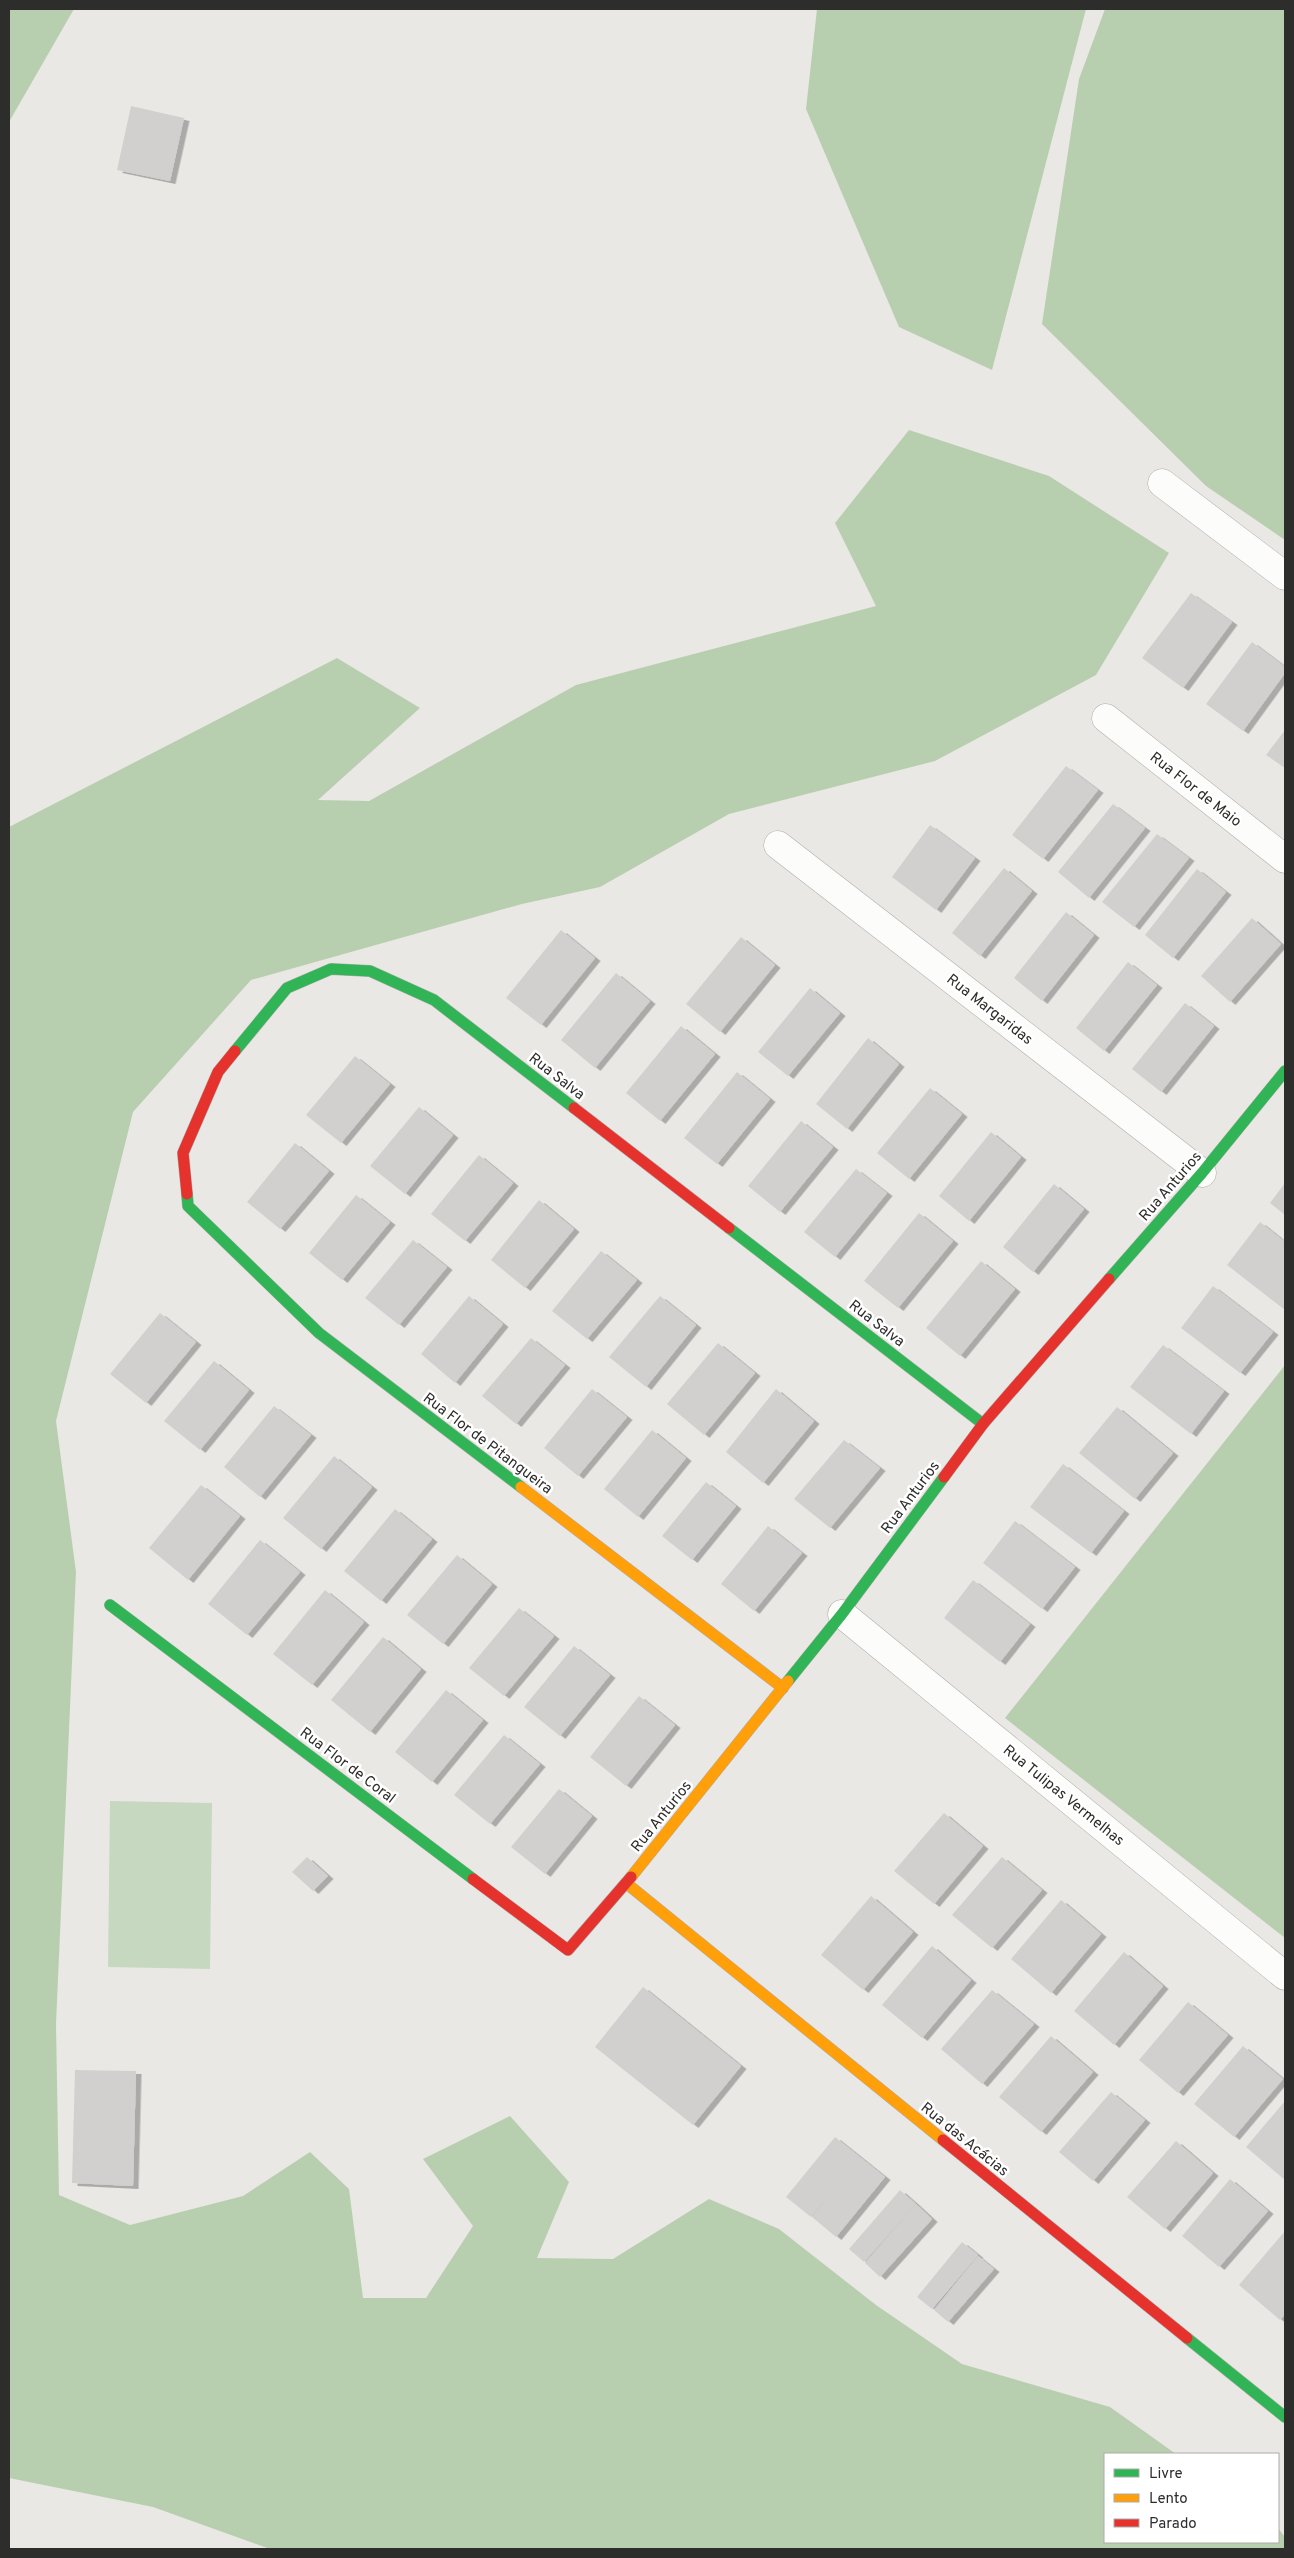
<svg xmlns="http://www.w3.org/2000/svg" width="1294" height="2558" viewBox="0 0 1294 2558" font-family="Overpass,sans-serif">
  <defs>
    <filter id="shadow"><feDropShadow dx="5.5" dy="3" stdDeviation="0" flood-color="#0004"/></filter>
  </defs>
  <rect width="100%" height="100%" fill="#eae8e5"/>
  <polygon fill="#c7d8c1" points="110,1801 212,1803 210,1969 108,1967"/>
  <g fill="#b8cfaf">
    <polygon points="9,9 74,9 9,122"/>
    <polygon points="817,9 1086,9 992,370 899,327 806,109"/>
    <polygon points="1105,9 1285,9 1285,540 1206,486 1042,324 1079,79"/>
    <polygon points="909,430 1049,476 1169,553 1096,675 935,761 729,814 600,887 522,904 251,980 133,1112 56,1421 76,1572 56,2024 59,2195 130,2225 243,2196 310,2152 349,2189 363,2298 426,2298 473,2226 423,2159 510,2116 569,2182 537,2258 613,2259 709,2199 779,2229 876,2305 962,2364 1110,2407 1176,2454 1105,2454 1105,2542 1278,2542 1278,2528 1285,2537 1285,2549 270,2549 153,2507 9,2478 9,827 337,658 420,708 318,800 369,801 576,685 876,606 835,523"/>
    <polygon points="1285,1365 1285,1938 1005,1718"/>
  </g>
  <g fill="#d2d0ce" filter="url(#shadow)">
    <polygon points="131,106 184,118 170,181 117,170"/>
    <polygon points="1191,593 1232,622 1183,688 1142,658"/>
    <polygon points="1252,642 1285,667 1285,673 1243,731 1206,704"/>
    <polygon points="1285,730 1285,768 1266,755"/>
    <polygon points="1066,766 1098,790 1043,859 1012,835"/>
    <polygon points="1113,804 1145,828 1089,898 1058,872"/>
    <polygon points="930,825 975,858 936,910 892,877"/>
    <polygon points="1157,834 1189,858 1134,927 1102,902"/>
    <polygon points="1004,868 1032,891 980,956 952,933"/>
    <polygon points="1197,869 1226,892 1173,958 1145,935"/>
    <polygon points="1066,912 1094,935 1042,1001 1014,978"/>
    <polygon points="1252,918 1281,944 1230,1002 1201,976"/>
    <polygon points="561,930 595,958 541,1025 506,998"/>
    <polygon points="741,937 775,965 720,1032 686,1004"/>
    <polygon points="1128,962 1157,985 1104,1051 1076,1028"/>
    <polygon points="616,973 650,1001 595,1068 561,1040"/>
    <polygon points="810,988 840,1013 788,1076 758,1052"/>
    <polygon points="1185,1003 1214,1026 1161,1092 1132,1069"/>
    <polygon points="681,1026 715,1054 660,1121 626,1093"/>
    <polygon points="868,1038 899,1064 847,1129 816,1104"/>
    <polygon points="355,1056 390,1084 341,1143 306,1115"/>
    <polygon points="737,1072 770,1099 717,1164 684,1138"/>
    <polygon points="930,1088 962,1114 909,1179 877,1153"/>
    <polygon points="419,1107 453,1135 405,1194 370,1166"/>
    <polygon points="801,1121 833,1147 780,1212 748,1186"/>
    <polygon points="991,1132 1021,1157 969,1221 939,1196"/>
    <polygon points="295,1143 329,1171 280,1229 247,1202"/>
    <polygon points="479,1155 513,1183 465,1241 431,1214"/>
    <polygon points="856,1169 887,1193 835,1257 804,1232"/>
    <polygon points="1285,1183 1285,1215 1270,1203"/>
    <polygon points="1054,1184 1084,1209 1033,1272 1003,1247"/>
    <polygon points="356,1195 390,1222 342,1280 309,1253"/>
    <polygon points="539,1200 574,1229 525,1288 491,1260"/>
    <polygon points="919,1213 953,1241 898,1308 864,1281"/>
    <polygon points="1260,1222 1285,1242 1285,1310 1227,1265"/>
    <polygon points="413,1240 447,1267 399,1325 365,1298"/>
    <polygon points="601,1251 637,1280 587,1339 552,1311"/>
    <polygon points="981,1261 1015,1289 960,1356 926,1328"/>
    <polygon points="1213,1286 1273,1332 1240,1373 1181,1328"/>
    <polygon points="469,1296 503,1324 455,1383 421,1354"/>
    <polygon points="660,1296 696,1325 646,1387 609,1357"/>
    <polygon points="160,1313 196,1342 146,1403 110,1374"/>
    <polygon points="531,1338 565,1365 516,1424 482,1396"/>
    <polygon points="718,1343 755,1373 704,1435 667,1404"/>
    <polygon points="1163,1345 1224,1391 1191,1434 1130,1387"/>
    <polygon points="214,1361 249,1390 200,1450 164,1421"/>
    <polygon points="592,1389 627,1417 578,1476 544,1448"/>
    <polygon points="776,1389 814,1421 763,1483 726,1452"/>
    <polygon points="274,1406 311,1435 260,1497 224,1467"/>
    <polygon points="1117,1407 1173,1453 1135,1499 1079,1453"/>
    <polygon points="652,1430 686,1458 638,1517 604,1489"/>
    <polygon points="844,1440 880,1468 830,1528 794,1499"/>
    <polygon points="334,1456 372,1487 321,1549 283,1518"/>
    <polygon points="1063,1464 1124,1511 1091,1553 1030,1507"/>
    <polygon points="706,1482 736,1506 692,1560 662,1536"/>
    <polygon points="201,1485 240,1516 188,1580 149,1548"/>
    <polygon points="395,1509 432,1539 381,1601 344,1571"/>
    <polygon points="1015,1521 1075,1567 1042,1609 983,1563"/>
    <polygon points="768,1526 802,1553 754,1611 721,1584"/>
    <polygon points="260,1540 300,1572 247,1635 208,1604"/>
    <polygon points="457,1555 492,1584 443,1644 407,1615"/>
    <polygon points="973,1580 1030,1624 1000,1662 944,1618"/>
    <polygon points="325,1590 364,1622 312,1685 273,1654"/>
    <polygon points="519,1608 554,1636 504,1696 469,1668"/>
    <polygon points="383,1637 421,1669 370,1732 331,1700"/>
    <polygon points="574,1646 610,1675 560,1736 524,1707"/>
    <polygon points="446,1690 483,1720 432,1782 395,1752"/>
    <polygon points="639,1696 675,1725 626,1786 590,1757"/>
    <polygon points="504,1735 540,1764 490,1824 454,1795"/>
    <polygon points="559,1789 592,1816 545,1874 511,1847"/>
    <polygon points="944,1813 983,1846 934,1904 894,1871"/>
    <polygon points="307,1857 328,1876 313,1891 292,1872"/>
    <polygon points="1002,1857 1042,1890 992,1948 952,1915"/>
    <polygon points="871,1896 913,1932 863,1990 821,1955"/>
    <polygon points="1061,1900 1101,1934 1051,1993 1011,1959"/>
    <polygon points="932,1946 971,1980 922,2038 882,2005"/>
    <polygon points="1124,1952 1163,1986 1114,2045 1074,2011"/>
    <polygon points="643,1987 741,2066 693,2125 595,2047"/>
    <polygon points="992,1990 1034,2024 982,2084 941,2049"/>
    <polygon points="1188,2002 1228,2035 1178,2093 1139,2060"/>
    <polygon points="1051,2036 1093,2072 1041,2132 999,2097"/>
    <polygon points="1243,2046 1283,2079 1234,2137 1194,2104"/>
    <polygon points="75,2070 136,2071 133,2186 72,2183"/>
    <polygon points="1111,2092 1145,2120 1093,2181 1059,2152"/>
    <polygon points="1285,2101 1285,2180 1246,2147"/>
    <polygon points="835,2137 885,2177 836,2237 812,2217 833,2191 811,2217 786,2197"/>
    <polygon points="1176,2141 1213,2173 1165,2229 1127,2197"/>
    <polygon points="1230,2179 1268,2211 1219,2267 1182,2236"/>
    <polygon points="900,2190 916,2204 864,2262 849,2249"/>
    <polygon points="916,2204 932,2219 880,2277 865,2263"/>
    <polygon points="1285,2231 1285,2314 1280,2320 1239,2285"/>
    <polygon points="962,2242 978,2255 932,2309 917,2297"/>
    <polygon points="978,2256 994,2269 948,2322 934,2310"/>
  </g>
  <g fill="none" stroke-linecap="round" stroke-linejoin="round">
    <g stroke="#b0aeac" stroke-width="29">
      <g id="street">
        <polyline points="1162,483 1285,576"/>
        <polyline points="1106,718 1285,859"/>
        <polyline points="778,845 1202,1173"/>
        <polyline points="842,1614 1285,1976"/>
      </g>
    </g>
    <g stroke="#b0aeac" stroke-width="12">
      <g id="fast">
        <polyline points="235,1051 287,988 331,969 370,971 434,1000 574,1108"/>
        <polyline points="187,1194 188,1206 319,1333 521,1487"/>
        <polyline points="729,1228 983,1424"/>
        <polyline points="1109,1279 1202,1173 1285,1071"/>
        <polyline points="110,1605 473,1879"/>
        <polyline points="788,1681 842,1614 944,1477"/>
        <polyline points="1187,2338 1285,2417"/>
      </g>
    </g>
    <g stroke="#b0aeac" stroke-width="12">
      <g id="slow">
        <polyline points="521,1487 783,1688"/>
        <polyline points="631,1877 788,1681"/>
        <polyline points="626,1883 943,2140"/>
      </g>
    </g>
    <g stroke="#b0aeac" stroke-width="12">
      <g id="jam">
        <polyline points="574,1108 729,1228"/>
        <polyline points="187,1194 183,1153 218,1072 235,1051"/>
        <polyline points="944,1477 983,1424 1109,1279"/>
        <polyline points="473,1879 568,1950 631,1877"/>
        <polyline points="943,2140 1187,2338"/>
      </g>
    </g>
    <use href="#street" stroke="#fcfcfb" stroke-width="28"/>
    <use href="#fast" stroke="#30b455" stroke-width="11"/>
    <use href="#slow" stroke="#ff9f0a" stroke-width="11"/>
    <use href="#jam" stroke="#e5322d" stroke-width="11"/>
  </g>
  <g text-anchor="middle" stroke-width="5" stroke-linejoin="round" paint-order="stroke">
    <g font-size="15" fill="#2d2d2b" stroke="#fff">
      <text transform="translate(1196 789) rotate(38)" y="5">Rua Flor de Maio</text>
      <text transform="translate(990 1009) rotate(38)" y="5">Rua Margaridas</text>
      <text transform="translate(557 1076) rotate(38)" y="5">Rua Salva</text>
      <text transform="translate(1170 1186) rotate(-49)" y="5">Rua Anturios</text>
      <text transform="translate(877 1323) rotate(38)" y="5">Rua Salva</text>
      <text transform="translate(488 1443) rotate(37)" y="5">Rua Flor de Pitangueira</text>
      <text transform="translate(910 1497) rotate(-53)" y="5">Rua Anturios</text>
      <text transform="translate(348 1765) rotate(37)" y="5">Rua Flor de Coral</text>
      <text transform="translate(1064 1795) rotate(39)" y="5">Rua Tulipas Vermelhas</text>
      <text transform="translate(661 1816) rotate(-51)" y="5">Rua Anturios</text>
      <text transform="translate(965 2139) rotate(39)" y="5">Rua das Acácias</text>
    </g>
  </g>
  <rect width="1294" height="2558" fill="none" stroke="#2d2d2b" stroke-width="20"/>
  <rect x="1104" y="2453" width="175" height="90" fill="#ffffff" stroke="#ababaa"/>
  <rect x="1114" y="2469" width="25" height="8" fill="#30b455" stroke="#ababaa"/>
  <text x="1149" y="2478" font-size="15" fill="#2d2d2b">Livre</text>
  <rect x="1114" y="2494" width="25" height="8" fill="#ff9f0a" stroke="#ababaa"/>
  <text x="1149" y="2503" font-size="15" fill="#2d2d2b">Lento</text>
  <rect x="1114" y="2519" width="25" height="8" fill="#e5322d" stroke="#ababaa"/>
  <text x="1149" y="2528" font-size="15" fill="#2d2d2b">Parado</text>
</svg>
